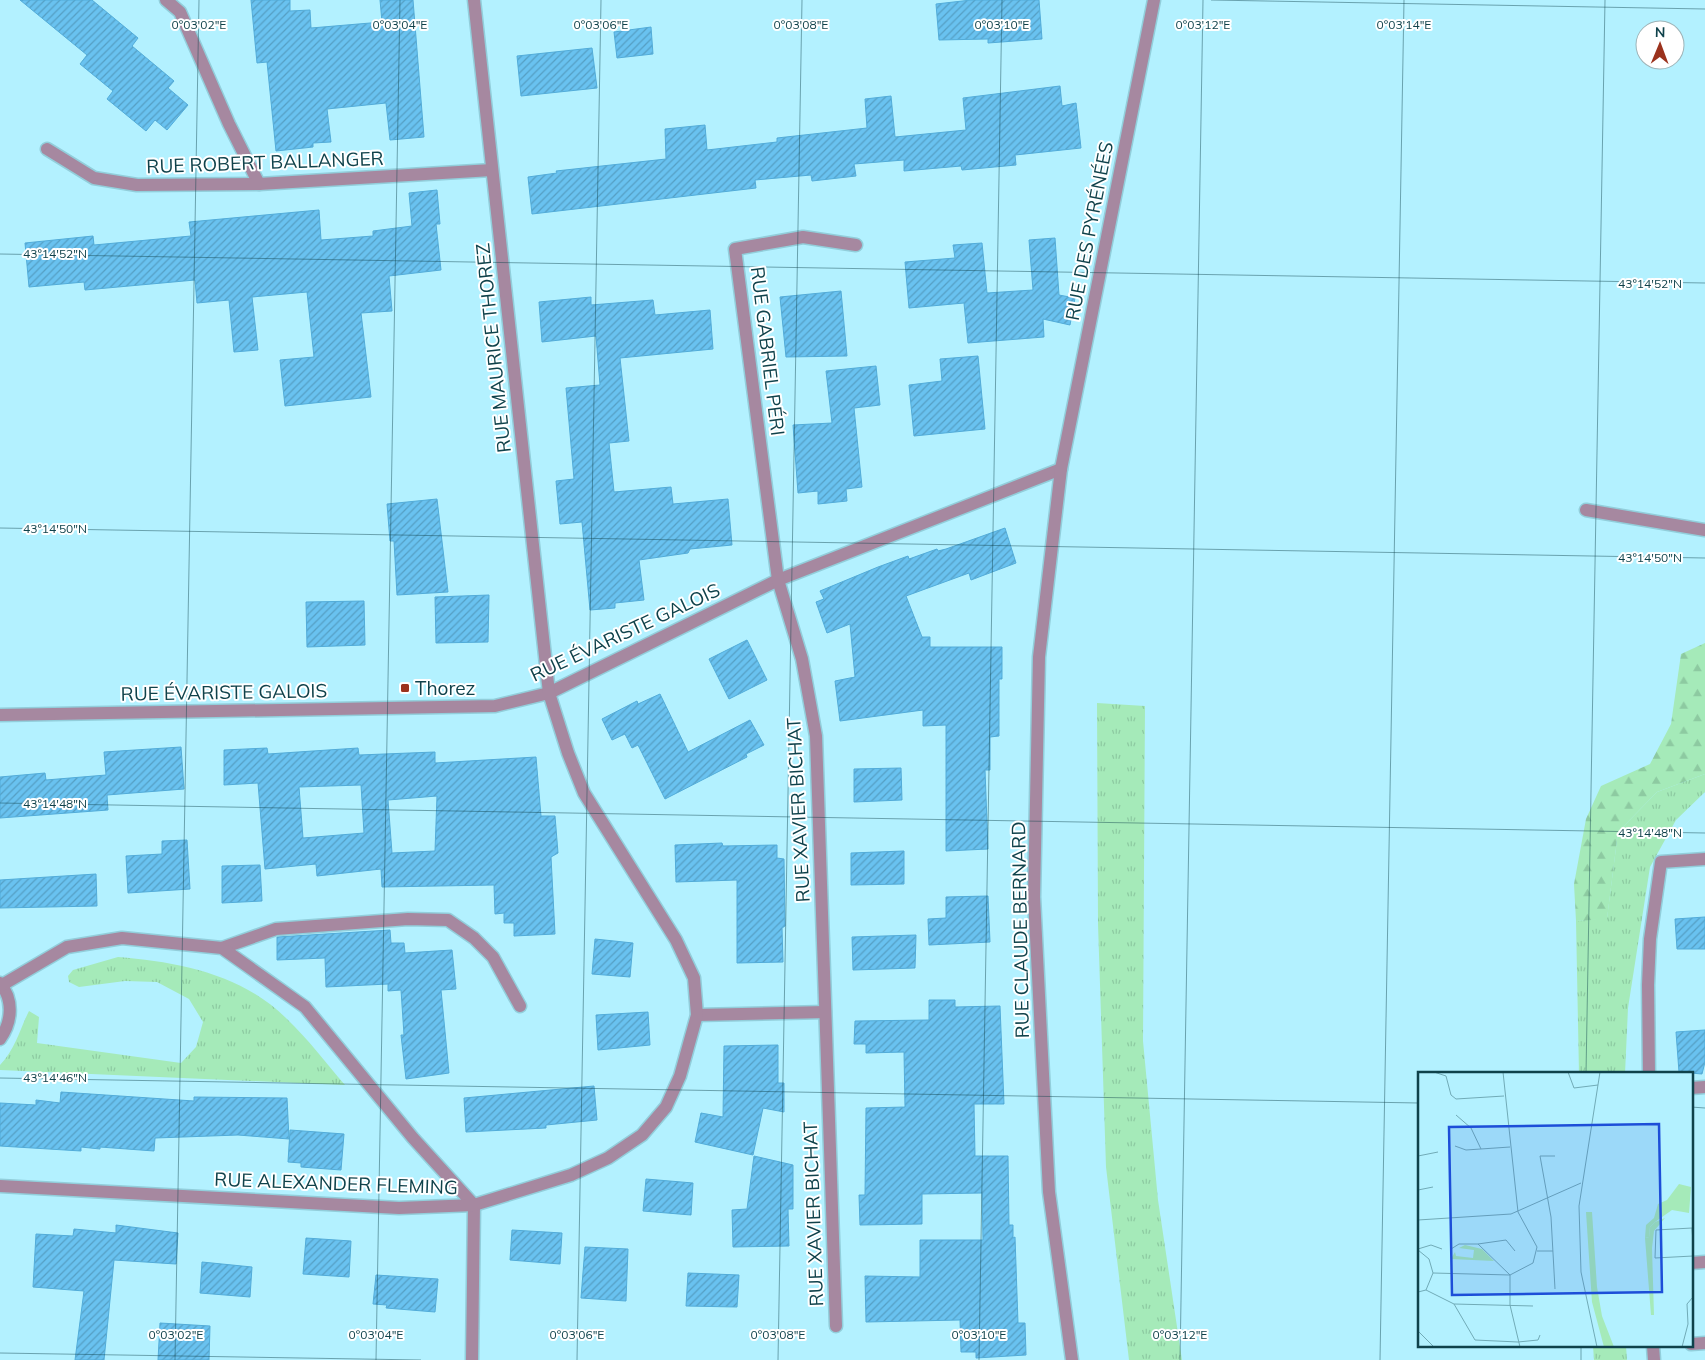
<svg xmlns="http://www.w3.org/2000/svg" width="1705" height="1360" viewBox="0 0 1705 1360" font-family="Mulish,sans-serif">
  <defs>
    <pattern id="grass-tufts" width="24" height="20" patternUnits="userSpaceOnUse" patternTransform="scale(1.25)"><rect width="24" height="20" fill="#a5eab9"/><path d="M3 7l-1-3M5 7V3M7 7l1-3M15 17l-1-3M17 17v-4M19 17l1-3" fill="none" stroke="#8dcaa1"/></pattern>
    <pattern id="forest-firs" width="22" height="20" patternUnits="userSpaceOnUse" patternTransform="scale(1.25)"><rect width="22" height="20" fill="#a5eab9"/><path d="M5 1l3.5 6h-7zM16 11l3.5 6h-7z" fill="#8dcaa1"/></pattern>
    <pattern id="building-hatch" width="6" height="6" patternUnits="userSpaceOnUse" patternTransform="scale(1.25)"><rect width="6" height="6" fill="#69c2f0"/><path d="M-1 1l2-2M0 6l6-6M5 7l2-2" fill="none" stroke="#559fc4"/></pattern>
  </defs>
  <rect width="100%" height="100%" fill="#b3f1ff"/>
  <g fill="url(#grass-tufts)">
    <polygon points="1097,703 1145,706 1143,1041 1158,1200 1182,1360 1129,1360 1106,1167 1098,924"/>
    <polygon points="1705,774 1705,792 1676,820 1650,867 1628,1008 1625,1074 1579,1074 1576,921 1607,918 1618,832 1657,792"/>
    <path d="M118,957C179,962 242,974 287,1019C308,1039 326,1063 345,1085L0,1070V1065C16,1048 19,1031 29,1011L39,1017L37,1043L181,1063L196,1047L203,1022L189,999L157,982L125,981L79,987L69,982L68,976L73,970Z"/>
    <polygon points="1593,1346 1626,1346 1627,1360 1594,1360"/>
  </g>
  <polygon fill="url(#forest-firs)" points="1705,643 1705,774 1657,792 1618,832 1607,919 1576,921 1574,884 1586,819 1601,786 1650,764 1671,724 1681,654"/>
  <g fill="url(#building-hatch)" stroke="#52acd9" fill-rule="evenodd">
    <polygon points="20,0 92,0 138,38 132,46 174,81 168,88 188,105 167,130 155,120 146,131 107,99 113,91 80,64 87,55"/>
    <polygon points="251,0 290,0 290,11 310,10 311,28 382,22 380,0 413,0 424,137 390,140 386,103 327,109 331,142 313,143 313,147 276,151 267,62 257,63"/>
    <polygon points="971,0 1039,0 1042,39 988,43 988,39 939,40 936,4"/>
    <polygon points="651,27 653,54 617,58 614,32"/>
    <polygon points="592,48 597,88 521,96 517,56"/>
    <polygon points="1060,86 1062,106 1076,103 1081,148 1015,155 1016,165 962,170 961,166 904,171 904,160 854,164 856,176 812,181 811,175 755,180 756,188 532,214 528,177 557,173 556,171 666,159 665,129 705,125 707,150 777,142 777,138 867,128 865,99 891,96 895,137 966,130 963,98"/>
    <polygon points="437,190 440,224 436,224 441,270 389,276 392,311 361,313 371,397 285,406 280,360 314,357 307,292 252,297 258,350 234,352 229,300 197,303 195,280 85,290 84,282 29,287 25,243 93,236 94,245 191,236 189,222 319,210 321,240 373,236 373,231 412,226 409,193"/>
    <polygon points="1055,238 1059,295 1075,298 1070,325 1043,319 1044,337 968,343 964,303 909,308 905,262 955,258 953,245 982,243 987,293 1033,290 1029,240"/>
    <polygon points="841,291 847,356 786,357 780,297"/>
    <polygon points="591,297 591,305 653,300 655,315 710,310 713,349 620,358 629,441 609,443 614,492 671,487 673,504 728,499 732,545 690,549 688,553 639,560 644,600 615,603 615,608 590,610 582,522 560,524 556,481 574,479 566,388 600,385 596,336 542,342 539,302"/>
    <polygon points="978,356 985,429 914,436 909,385 942,381 940,359"/>
    <polygon points="876,366 880,405 854,408 862,487 846,489 847,501 818,504 818,491 798,493 793,425 832,423 826,371"/>
    <polygon points="437,499 448,592 397,595 394,541 390,541 387,504"/>
    <polygon points="1005,528 1016,563 971,580 969,573 906,596 922,637 930,637 930,647 1002,647 1002,679 999,679 999,736 990,737 990,770 985,770 988,849 946,851 946,725 923,726 923,710 840,721 835,681 855,677 850,624 827,633 816,602 824,599 820,591 878,567 908,556 909,559 937,549 938,551 946,549"/>
    <polygon points="489,595 488,642 436,643 435,597"/>
    <polygon points="364,601 365,645 307,647 306,602"/>
    <polygon points="747,640 767,680 729,699 709,659"/>
    <polygon points="660,694 688,752 750,720 764,745 746,754 747,757 665,799 638,745 632,748 625,734 612,740 602,719 637,701 638,704"/>
    <polygon points="181,747 184,789 107,795 108,810 0,818 0,777 45,773 46,780 106,775 104,752"/>
    <path d="M267,748L268,754L358,748L359,755L435,752V763L536,757L541,816H555L558,853L551,857L555,934L514,936V923H504V913L495,914L494,885L382,887L381,869L317,876L316,864L265,869L258,783L224,785V750ZM361,785L364,833L303,838L299,787ZM437,796L435,851L392,853L388,800Z"/>
    <polygon points="901,768 902,800 854,802 854,769"/>
    <polygon points="187,840 190,889 128,893 126,856 162,854 162,841"/>
    <polygon points="722,843 723,846 777,845 777,858 784,859 785,926 782,928 783,962 737,963 737,880 676,882 675,845"/>
    <polygon points="904,851 904,884 851,885 851,853"/>
    <polygon points="260,865 262,901 222,903 222,866"/>
    <polygon points="96,874 97,906 0,908 0,880"/>
    <polygon points="988,896 990,942 929,945 928,919 946,918 946,897"/>
    <polygon points="1705,917 1705,949 1677,949 1675,919"/>
    <polygon points="390,930 391,943 404,943 405,953 452,950 456,989 441,990 449,1073 406,1079 401,1035 404,1035 401,990 388,991 388,984 326,987 325,958 277,960 277,937"/>
    <polygon points="916,935 915,968 853,970 852,937"/>
    <polygon points="595,939 633,943 630,977 592,974"/>
    <polygon points="929,1000 955,1000 955,1007 1000,1006 1004,1104 974,1104 975,1156 1008,1156 1009,1225 1013,1225 1013,1238 1015,1237 1018,1323 1025,1323 1026,1355 976,1358 976,1352 961,1352 960,1320 866,1322 865,1276 920,1277 920,1240 983,1240 982,1193 922,1194 922,1224 860,1225 859,1195 865,1195 866,1108 905,1107 904,1052 866,1053 866,1044 854,1044 855,1021 929,1020"/>
    <polygon points="648,1012 650,1045 598,1050 596,1015"/>
    <polygon points="1705,1030 1705,1062 1702,1074 1679,1072 1676,1032"/>
    <polygon points="778,1045 778,1083 784,1083 784,1112 763,1108 753,1155 695,1142 701,1113 723,1117 724,1046"/>
    <polygon points="594,1086 597,1120 546,1125 546,1128 466,1132 464,1098"/>
    <polygon points="61,1092 194,1101 194,1097 287,1098 289,1139 238,1135 155,1138 154,1151 100,1147 100,1149 81,1147 81,1151 0,1146 0,1103 36,1105 36,1100 60,1103"/>
    <polygon points="290,1130 344,1134 341,1170 301,1167 301,1163 288,1162"/>
    <polygon points="754,1156 793,1165 793,1209 788,1209 789,1246 733,1247 732,1210 747,1209"/>
    <polygon points="646,1179 693,1183 691,1215 643,1211"/>
    <polygon points="116,1225 178,1233 176,1264 114,1260 104,1360 75,1360 84,1291 33,1287 36,1234 73,1236 74,1229 116,1233"/>
    <polygon points="512,1230 562,1233 560,1264 510,1260"/>
    <polygon points="306,1238 351,1241 349,1277 303,1274"/>
    <polygon points="585,1247 628,1249 626,1301 581,1298"/>
    <polygon points="202,1262 252,1267 250,1297 200,1293"/>
    <polygon points="688,1273 739,1275 737,1307 686,1306"/>
    <polygon points="376,1275 438,1279 435,1312 386,1308 387,1305 373,1304"/>
    <polygon points="160,1323 210,1326 209,1360 158,1360"/>
  </g>
  <g fill="none" stroke-linecap="round" stroke-linejoin="round">
    <g stroke="#92cedb" stroke-width="15">
      <g id="minor">
        <polyline points="166,0 180,12 229,124 259,184"/>
        <polyline points="47,149 94,178 137,185 259,184 492,170"/>
        <polyline points="1586,510 1705,530"/>
        <polyline points="0,715 495,706 549,693 778,580 1061,469"/>
        <polyline points="222,948 276,929 408,919 448,920 474,938 493,957 520,1006"/>
        <path d="M0,983C14,1000 12,1022 0,1039"/>
        <polyline points="2,985 67,947 122,938 222,948 305,1007 413,1138 474,1205 472,1360"/>
        <polyline points="697,1015 825,1012"/>
        <polyline points="1649,1074 1648,985 1650,939 1661,862 1705,859"/>
        <polyline points="1691,1088 1705,1087"/>
        <polyline points="0,1186 399,1208 474,1205 571,1175 608,1158 642,1135 666,1107 680,1076 697,1015 694,978 676,940 584,793 568,753 549,693 474,0"/>
        <polyline points="1691,1263 1705,1262"/>
        <polyline points="836,1326 816,736 802,659 778,580 735,249 803,237 856,245"/>
        <polyline points="1691,1344 1705,1343"/>
        <polyline points="1653,1346 1654,1360"/>
        <polyline points="1072,1360 1049,1192 1034,897 1039,657 1061,469 1154,0"/>
      </g>
    </g>
    <use href="#minor" stroke="#a688a0" stroke-width="12"/>
  </g>
  <path fill="none" stroke="#0f424b" stroke-width="1" stroke-opacity="0.45" d="M1211,0L1705,9M0,254L1705,283M0,528L1705,558M0,803L1705,833M1586,1074L1605,0M0,1078L1419,1103M1691,1107L1705,1108M0,1353L421,1360M175,1360L199,0M376,1360L400,0M577,1360L601,0M778,1360L802,0M979,1360L1002,0M1180,1360L1203,0M1380,1360L1404,0M1581,1360V1346"/>
  <rect fill="#9b321d" stroke="#fff" stroke-width="2" x="400" y="683" width="10" height="10" rx="2.5"/>
  <g text-anchor="middle" stroke-width="4" stroke-linejoin="round" paint-order="stroke">
    <g font-size="19" fill="#0f424b" stroke="#fff">
      <text transform="translate(265 162) rotate(-2)" y="7">RUE ROBERT BALLANGER</text>
      <text transform="translate(1089 231) rotate(-79)" y="7">RUE DES PYRÉNÉES</text>
      <text transform="translate(493 348) rotate(-96)" y="7">RUE MAURICE THOREZ</text>
      <text transform="translate(768 351) rotate(83)" y="7">RUE GABRIEL PÉRI</text>
      <text transform="translate(625 632) rotate(-25)" y="7">RUE ÉVARISTE GALOIS</text>
      <text transform="translate(224 692) rotate(-1)" y="7">RUE ÉVARISTE GALOIS</text>
      <text transform="translate(798 810) rotate(-93)" y="7">RUE XAVIER BICHAT</text>
      <text transform="translate(1020 930) rotate(-91)" y="7">RUE CLAUDE BERNARD</text>
      <text transform="translate(336 1183) rotate(2)" y="7">RUE ALEXANDER FLEMING</text>
      <text transform="translate(813 1214) rotate(-92)" y="7">RUE XAVIER BICHAT</text>
    </g>
    <g font-size="19" fill="#0f424b" stroke="#fff" text-anchor="start">
      <text x="415" y="695">Thorez</text>
    </g>
  </g>
  <g transform="translate(1418 1072)">
    <rect width="275" height="275" fill="#b3f1ff"/>
    <path d="M168,140H174L179,215L184,244L196,275H186L174,230ZM247,146L236,159L234,176L236,243H233L227,166L231,165L232,155L237,150ZM47,173L64,177L76,189L33,187L37,180L38,184L55,186L56,178L41,176Z" fill="#a5eab9"/>
    <path d="M261,112L273,115L271,141L254,138L237,150L232,155L231,165L227,166L228,153L236,146L240,132L249,128Z" fill="#a5eab9"/>
    <path fill="none" stroke="#71abb7" stroke-width="1" d="M16,0L28,4L33,23L38,27L86,24M150,0L156,16L180,13M38,43L53,56L63,77M37,74L48,78L92,75M0,84L20,80M0,118L15,115M0,148L93,142L163,111M275,171L274,156L238,158L237,186L275,184M60,172L88,168L97,179M0,177L13,173L24,177M33,177L41,172H60L92,203V233L102,275M0,178L11,187L15,201L92,203L115,191L119,175L100,140L85,0M119,179H135M137,217L133,145L122,84H137M8,218L36,232L115,234M0,220L8,218L15,201M36,232L57,268L100,270L120,268L122,263M0,259L16,275M179,275L163,200L161,134L182,0M264,275L270,252L269,232L275,225"/>
    <path fill="#1d4ed8" fill-opacity="0.15" stroke="#1d4ed8" stroke-width="2.5" d="M241,52L244,220L34,223L31,55Z"/>
    <rect width="275" height="275" fill="none" stroke="#0f424b" stroke-width="2.5"/>
  </g>
  <g font-size="12" text-anchor="middle" fill="#0f424b" stroke="#fff" stroke-width="4" stroke-linejoin="round" paint-order="stroke">
    <text x="199" y="29">0°03'02"E</text>
    <text x="400" y="29">0°03'04"E</text>
    <text x="601" y="29">0°03'06"E</text>
    <text x="801" y="29">0°03'08"E</text>
    <text x="1002" y="29">0°03'10"E</text>
    <text x="1203" y="29">0°03'12"E</text>
    <text x="1404" y="29">0°03'14"E</text>
    <text x="55" y="258">43°14'52"N</text>
    <text x="1650" y="288">43°14'52"N</text>
    <text x="55" y="533">43°14'50"N</text>
    <text x="1650" y="562">43°14'50"N</text>
    <text x="55" y="808">43°14'48"N</text>
    <text x="1650" y="837">43°14'48"N</text>
    <text x="55" y="1082">43°14'46"N</text>
    <text x="176" y="1339">0°03'02"E</text>
    <text x="376" y="1339">0°03'04"E</text>
    <text x="577" y="1339">0°03'06"E</text>
    <text x="778" y="1339">0°03'08"E</text>
    <text x="979" y="1339">0°03'10"E</text>
    <text x="1180" y="1339">0°03'12"E</text>
  </g>
  <g transform="translate(1660 45) rotate(1)"><circle r="24" fill="#ffffff" stroke="#9fb3b7"/>
  <path d="M0-4L9 19L0 12L-9 19Z" fill="#9b321d"/>
  <text y="-8" font-size="14" font-weight="bold" text-anchor="middle" fill="#0f424b">N</text>
  </g>
</svg>
